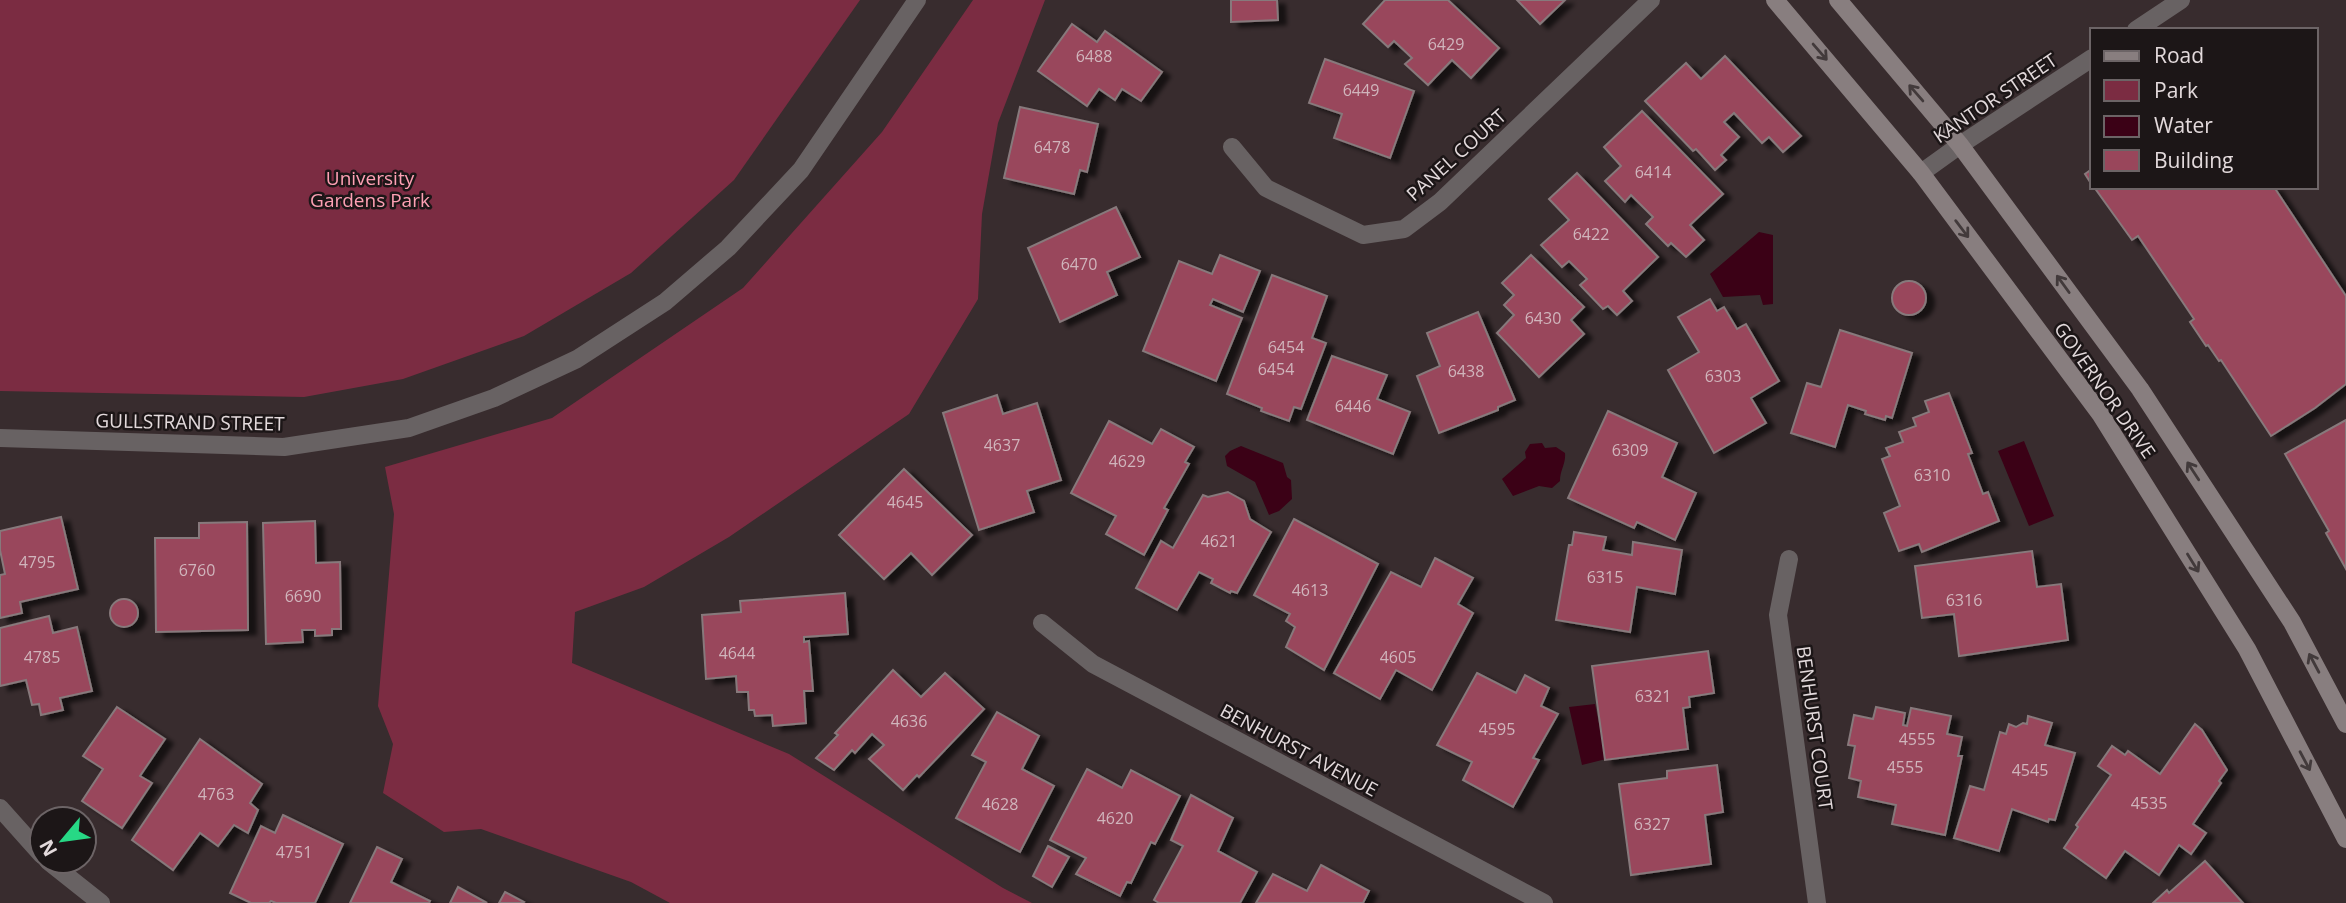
<svg xmlns="http://www.w3.org/2000/svg" width="2346" height="903" viewBox="0 0 2346 903" font-family="'Open Sans',sans-serif">
  <defs>
    <filter id="shadow"><feDropShadow dx="8" dy="4.5" stdDeviation="2" flood-color="#0009"/></filter>
  </defs>
  <rect width="100%" height="100%" fill="#382c2e"/>
  <g fill="#7b2c42">
    <polygon points="0,0 860,0 734,180 631,273 524,336 403,379 304,397 0,391"/>
    <polygon points="973,0 1045,0 998,123 982,214 978,299 909,414 729,537 644,587 575,612 572,663 789,754 1003,888 1032,903 670,903 631,882 481,829 444,832 383,793 393,744 378,706 394,514 385,467 552,418 743,288 882,132"/>
  </g>
  <g fill="#3b0116">
    <polygon points="1759,232 1773,235 1773,304 1763,305 1760,295 1723,297 1710,274"/>
    <polygon points="2024,441 2054,516 2029,526 1998,451"/>
    <path d="M1542,443L1545,448L1556,447L1565,453C1566,464 1560,470 1560,481L1552,488L1539,486L1513,496L1502,479L1526,458L1525,452L1530,444Z"/>
    <polygon points="1241,446 1283,463 1287,477 1291,480 1292,499 1279,511 1269,515 1255,482 1227,466 1225,456 1230,451"/>
    <polygon points="1595,704 1606,759 1582,765 1569,707"/>
  </g>
  <g fill="#99465b" stroke="#87797b" stroke-width="2" filter="url(#shadow)">
    <polygon points="1231,0 1277,0 1278,20 1231,22"/>
    <polygon points="1385,0 1448,0 1499,48 1471,78 1452,60 1428,85 1405,64 1412,58 1394,41 1388,47 1363,24"/>
    <polygon points="1517,0 1565,0 1540,24"/>
    <polygon points="1072,24 1097,42 1105,31 1162,72 1141,101 1122,89 1115,100 1099,89 1087,106 1038,71"/>
    <polygon points="1725,56 1801,136 1783,152 1769,137 1762,143 1734,113 1724,122 1739,137 1721,155 1726,160 1715,170 1696,149 1693,151 1645,101 1686,63 1701,79"/>
    <polygon points="1325,59 1414,91 1390,158 1334,138 1342,114 1309,103"/>
    <polygon points="1020,107 1098,124 1087,172 1080,170 1074,194 1004,178"/>
    <polygon points="1642,111 1723,194 1690,225 1704,240 1686,257 1671,243 1668,246 1646,224 1653,217 1631,195 1625,202 1605,181 1621,166 1604,147"/>
    <polygon points="2092,169 2092,185 2085,174"/>
    <polygon points="1577,173 1658,257 1623,291 1632,301 1617,315 1608,306 1603,309 1580,285 1587,279 1569,261 1562,267 1541,245 1569,220 1549,199"/>
    <polygon points="2094,187 2274,187 2346,296 2346,384 2315,408 2271,436 2221,360 2219,361 2208,345 2206,346 2190,322 2194,319 2138,236 2132,240"/>
    <polygon points="1116,207 1140,257 1107,272 1117,295 1060,322 1028,248"/>
    <polygon points="1220,255 1260,271 1243,312 1213,299 1210,305 1242,318 1216,381 1143,351 1179,261 1212,274"/>
    <polygon points="1531,255 1584,307 1571,320 1584,334 1539,377 1497,333 1514,315 1504,305 1514,295 1502,283"/>
    <polygon points="1272,275 1327,296 1312,338 1326,343 1301,409 1294,407 1289,421 1261,411 1262,408 1227,394"/>
    <circle cx="1909" cy="298" r="17"/>
    <polygon points="1710,299 1717,311 1724,307 1737,329 1746,324 1779,381 1751,398 1766,423 1714,453 1668,370 1699,352 1678,317"/>
    <polygon points="1478,312 1515,400 1498,407 1498,410 1439,433 1417,376 1440,366 1427,333"/>
    <polygon points="1840,330 1912,353 1892,418 1886,416 1885,420 1865,414 1866,411 1848,405 1835,447 1791,433 1807,383 1821,387"/>
    <polygon points="1332,356 1387,375 1377,399 1410,412 1393,454 1307,420"/>
    <polygon points="1949,393 1972,453 1968,454 1983,494 1988,492 1999,521 1922,552 1919,544 1899,551 1884,513 1900,506 1882,459 1890,456 1886,448 1903,442 1899,432 1916,426 1913,418 1929,412 1925,401"/>
    <polygon points="997,395 1003,414 1037,403 1061,480 1027,491 1034,512 979,530 943,413"/>
    <polygon points="1608,411 1677,443 1662,477 1696,493 1675,540 1637,522 1634,528 1568,498"/>
    <polygon points="2346,420 2346,569 2326,533 2329,531 2285,454"/>
    <polygon points="1109,421 1152,444 1161,429 1194,447 1185,462 1189,464 1164,508 1168,510 1144,555 1106,534 1116,516 1071,493"/>
    <polygon points="904,469 972,535 932,575 911,553 884,579 839,535"/>
    <polygon points="1228,492 1244,501 1250,519 1271,532 1237,593 1231,591 1230,593 1211,583 1213,579 1199,572 1177,610 1136,588 1161,541 1173,548 1203,495 1208,497"/>
    <polygon points="61,517 78,589 20,602 22,613 0,618 0,575 5,574 0,550 0,531"/>
    <polygon points="1294,519 1378,564 1324,670 1286,647 1295,627 1286,621 1290,614 1254,595"/>
    <polygon points="315,521 316,563 340,562 341,629 332,629 332,635 315,636 315,630 302,630 303,642 266,644 263,523"/>
    <polygon points="247,522 248,630 156,632 155,538 199,538 199,523"/>
    <polygon points="1574,532 1606,537 1603,550 1632,555 1633,542 1682,550 1675,594 1637,587 1630,632 1556,620 1569,545 1572,545"/>
    <polygon points="2032,551 2037,587 2061,584 2068,640 1959,656 1954,614 1922,618 1915,566"/>
    <polygon points="1435,558 1473,578 1458,604 1473,613 1432,690 1396,670 1380,699 1334,673 1391,572 1421,587"/>
    <polygon points="845,593 848,634 804,637 804,642 809,641 813,691 804,691 806,723 773,726 772,715 755,716 754,710 749,710 748,692 737,692 736,676 706,679 702,615 741,612 740,601"/>
    <circle cx="124" cy="613" r="14"/>
    <polygon points="49,616 53,633 77,627 92,691 60,698 63,710 41,715 39,704 32,705 26,680 0,686 0,628"/>
    <polygon points="1708,651 1714,693 1689,697 1690,707 1683,708 1688,749 1605,760 1592,666"/>
    <polygon points="893,670 921,697 945,673 984,709 919,777 917,775 903,790 869,759 884,745 872,734 855,753 852,750 834,770 816,758 838,735 835,733"/>
    <polygon points="1477,673 1516,693 1525,675 1549,688 1541,706 1558,714 1533,758 1539,760 1513,807 1463,780 1472,762 1437,745"/>
    <polygon points="117,707 165,739 140,776 152,783 122,828 82,801 103,769 83,756"/>
    <polygon points="1876,707 1905,713 1903,725 1907,726 1911,708 1951,716 1947,734 1962,737 1958,756 1962,756 1945,835 1892,824 1896,805 1858,797 1861,781 1849,778 1855,746 1848,745 1854,715 1873,719"/>
    <polygon points="997,712 1039,736 1022,769 1054,786 1020,852 956,818 986,762 972,755"/>
    <polygon points="2028,716 2052,723 2045,745 2075,753 2055,820 2049,819 2048,822 2012,809 1999,851 1954,838 1970,786 1984,790 2000,732 2006,734 2009,724 2016,727 2023,723 2027,724"/>
    <polygon points="2195,724 2202,730 2227,770 2219,781 2221,783 2193,824 2206,833 2191,854 2179,845 2159,875 2125,851 2106,878 2064,848 2078,827 2076,825 2111,775 2098,766 2112,746 2125,755 2128,751 2160,774"/>
    <polygon points="200,739 262,784 250,803 258,810 248,833 234,825 218,846 200,833 173,870 132,840"/>
    <polygon points="1717,765 1723,812 1705,815 1711,864 1631,875 1619,784 1667,778 1667,771"/>
    <polygon points="1087,769 1122,788 1131,770 1180,796 1155,844 1151,842 1131,883 1127,882 1120,896 1076,874 1086,858 1050,840"/>
    <polygon points="1191,795 1233,818 1218,851 1257,872 1240,903 1159,903 1154,900 1183,846 1171,840"/>
    <polygon points="283,815 343,844 315,903 276,903 271,901 269,903 251,903 230,893 261,826 275,833"/>
    <polygon points="1048,846 1069,857 1052,887 1033,876"/>
    <polygon points="377,847 402,859 391,882 430,901 429,903 350,903"/>
    <polygon points="2205,861 2243,903 2153,903 2167,890 2169,893"/>
    <polygon points="1321,865 1369,891 1363,903 1256,903 1273,874 1307,891"/>
    <polygon points="458,887 487,903 450,903"/>
    <polygon points="505,892 524,902 523,903 499,903"/>
  </g>
  <g fill="none" stroke-linecap="round" stroke-linejoin="round">
    <g stroke="#686263" stroke-width="18">
      <polyline points="1232,147 1266,188 1363,235 1404,229 1440,202 1651,0"/>
      <polyline points="1789,559 1778,615 1817,903"/>
      <polyline points="1042,623 1093,664 1544,903"/>
      <polyline points="0,808 42,855"/>
      <polyline points="48,861 101,903"/>
    </g>
    <g stroke="#686263" stroke-width="18">
      <polyline points="2136,30 2181,0"/>
      <polyline points="1921,173 1960,145 2092,58"/>
      <polyline points="0,438 284,447 409,428 494,398 577,359 665,302 728,248 801,170 917,0"/>
    </g>
    <g stroke="#887e7f" stroke-width="18">
      <polyline points="1775,0 1921,173 2101,415 2247,649 2346,839"/>
      <polyline points="1838,0 1960,145 2140,389 2292,622 2346,724"/>
    </g>
  </g>
  <defs><path id="oneway-shaft" d="M-6 0H5M1.5-3L5.5 0L1.5 3" fill="none" stroke-width="1.6" stroke-linecap="round" stroke-linejoin="round" transform="scale(1.75)"/></defs>
  <g stroke="#423a3b">
    <use href="#oneway-shaft" transform="translate(1820 52) rotate(49)"/>
    <use href="#oneway-shaft" transform="translate(1916 93) rotate(-131)"/>
    <use href="#oneway-shaft" transform="translate(1962 229) rotate(53)"/>
    <use href="#oneway-shaft" transform="translate(2063 284) rotate(-126)"/>
    <use href="#oneway-shaft" transform="translate(2193 471) rotate(-123)"/>
    <use href="#oneway-shaft" transform="translate(2193 563) rotate(58)"/>
    <use href="#oneway-shaft" transform="translate(2314 663) rotate(-118)"/>
    <use href="#oneway-shaft" transform="translate(2305 761) rotate(62)"/>
  </g>
  <g text-anchor="middle" stroke-width="5" stroke-linejoin="round" paint-order="stroke">
    <g font-size="16" fill="#d0b5bc">
      <text x="1446" y="50">6429</text>
      <text x="1094" y="62">6488</text>
      <text x="1361" y="96">6449</text>
      <text x="1052" y="153">6478</text>
      <text x="1653" y="178">6414</text>
      <text x="1591" y="240">6422</text>
      <text x="1079" y="270">6470</text>
      <text x="1543" y="324">6430</text>
      <text x="1286" y="353">6454</text>
      <text x="1276" y="375">6454</text>
      <text x="1466" y="377">6438</text>
      <text x="1723" y="382">6303</text>
      <text x="1353" y="412">6446</text>
      <text x="1002" y="451">4637</text>
      <text x="1630" y="456">6309</text>
      <text x="1127" y="467">4629</text>
      <text x="1932" y="481">6310</text>
      <text x="905" y="508">4645</text>
      <text x="1219" y="547">4621</text>
      <text x="37" y="568">4795</text>
      <text x="197" y="576">6760</text>
      <text x="1605" y="583">6315</text>
      <text x="1310" y="596">4613</text>
      <text x="303" y="602">6690</text>
      <text x="1964" y="606">6316</text>
      <text x="737" y="659">4644</text>
      <text x="42" y="663">4785</text>
      <text x="1398" y="663">4605</text>
      <text x="1653" y="702">6321</text>
      <text x="909" y="727">4636</text>
      <text x="1497" y="735">4595</text>
      <text x="1917" y="745">4555</text>
      <text x="1905" y="773">4555</text>
      <text x="2030" y="776">4545</text>
      <text x="216" y="800">4763</text>
      <text x="2149" y="809">4535</text>
      <text x="1000" y="810">4628</text>
      <text x="1115" y="824">4620</text>
      <text x="1652" y="830">6327</text>
      <text x="294" y="858">4751</text>
    </g>
    <g font-size="19" fill="#e3dadc" stroke="#1c1617">
      <text transform="translate(1995 98) rotate(-34)" y="7">KANTOR STREET</text>
      <text transform="translate(1456 155) rotate(-42)" y="7">PANEL COURT</text>
      <text transform="translate(2105 390) rotate(55)" y="7">GOVERNOR DRIVE</text>
      <text transform="translate(190 422) rotate(1)" y="7">GULLSTRAND STREET</text>
      <text transform="translate(1815 728) rotate(82)" y="7">BENHURST COURT</text>
      <text transform="translate(1299 750) rotate(28)" y="7">BENHURST AVENUE</text>
    </g>
    <g font-size="19" fill="#fea0b4" stroke="#1c1617">
      <text x="370" y="185">University<tspan x="370" dy="22">Gardens Park</tspan></text>
    </g>
  </g>
  <rect x="2090" y="28" width="228" height="161" fill="#1c1617" stroke="#6c6466" stroke-width="2"/>
  <rect x="2104" y="51" width="35" height="10" fill="#887e7f" stroke="#6c6466" stroke-width="2"/>
  <text x="2154" y="63" font-size="21" fill="#e3dadc">Road</text>
  <rect x="2104" y="80" width="35" height="21" fill="#7b2c42" stroke="#6c6466" stroke-width="2"/>
  <text x="2154" y="98" font-size="21" fill="#e3dadc">Park</text>
  <rect x="2104" y="116" width="35" height="21" fill="#3b0116" stroke="#6c6466" stroke-width="2"/>
  <text x="2154" y="133" font-size="21" fill="#e3dadc">Water</text>
  <rect x="2104" y="150" width="35" height="21" fill="#99465b" stroke="#6c6466" stroke-width="2"/>
  <text x="2154" y="168" font-size="21" fill="#e3dadc">Building</text>
  <g transform="translate(63 840) rotate(241)"><circle r="33" fill="#1c1617" stroke="#6c6466" stroke-width="2"/>
  <path d="M0-5L12 26L0 18L-12 26Z" fill="#27d885"/>
  <text y="-10" font-size="19" font-weight="bold" text-anchor="middle" fill="#e3dadc">N</text>
  </g>
</svg>
